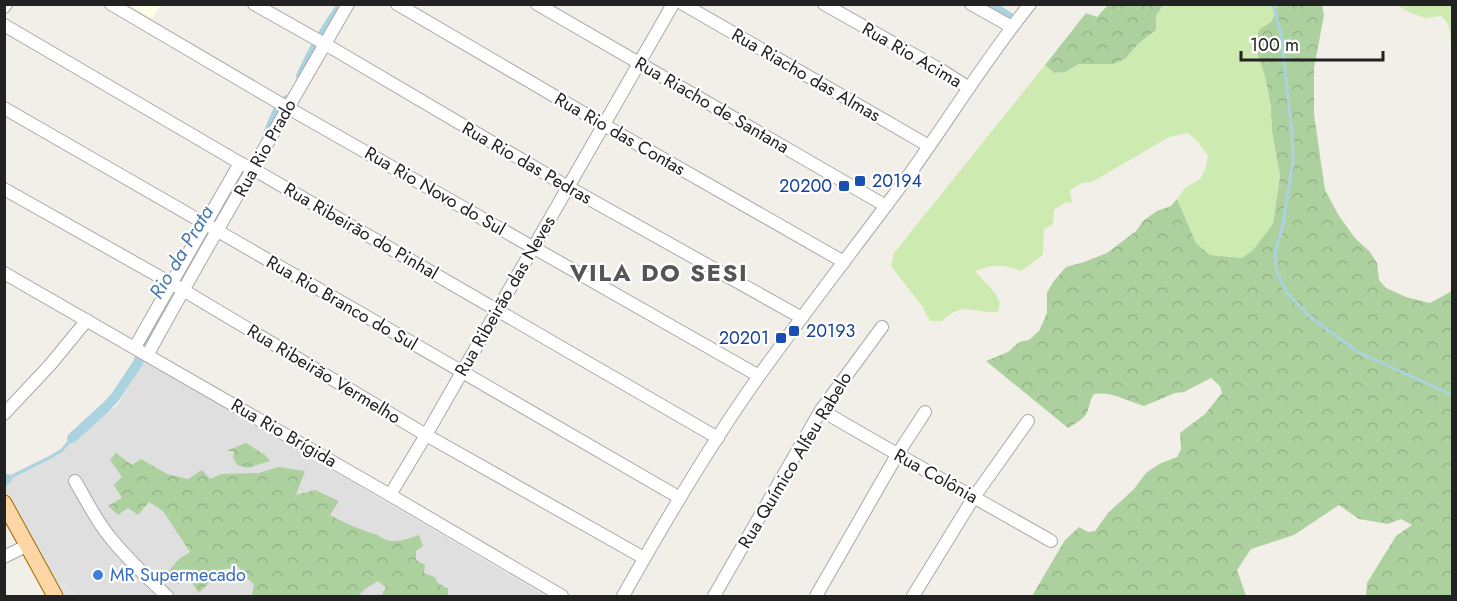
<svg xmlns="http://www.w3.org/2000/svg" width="1457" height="601" viewBox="0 0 1457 601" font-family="Jost,sans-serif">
  <defs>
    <pattern id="forest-crowns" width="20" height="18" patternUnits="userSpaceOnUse" patternTransform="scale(1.5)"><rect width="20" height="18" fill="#add19e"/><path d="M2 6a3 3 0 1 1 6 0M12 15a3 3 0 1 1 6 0" fill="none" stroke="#95b388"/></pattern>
  </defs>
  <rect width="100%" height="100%" fill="#f2efe9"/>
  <polygon fill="#e0dfdf" points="145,360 546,596 57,596 5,492 5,477 62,449 72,437 117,406"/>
  <polygon fill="#ffffe5" points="128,4 161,4 161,5 152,19"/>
  <g fill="#cdebb0">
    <path d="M1163,5H1278L1272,21L1260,29L1258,56L1265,76L1271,107L1272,132L1280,176L1273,224L1253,250L1242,258L1210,255L1196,243L1177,199L1185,188L1200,179L1205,170L1208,156L1198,142L1188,133L1169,137L1092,182L1082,183L1070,190L1072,202L1064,203L1054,210L1053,224L1044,229L1043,255L1021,271C1003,264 993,264 975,271L995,293L1000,303L998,312C974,314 964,300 942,321H930L922,306L891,266L894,253L1045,65L1054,73L1065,72L1079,64H1114L1125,59L1138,44L1156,30V16Z"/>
    <path d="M1397,5H1452V54C1449,40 1454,26 1441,16L1425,18L1409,12Z"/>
  </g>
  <g fill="url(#forest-crowns)">
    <path d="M1278,4L1322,5L1324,15L1314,68V114L1325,190L1339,216L1355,238L1370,252L1377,263L1379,280L1386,288L1406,297L1430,303L1452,291V596H1366L1367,583L1396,536L1412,525L1401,519L1388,524L1359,519L1339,505L1294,535L1251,549L1237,570L1246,596H1032L1065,540L1079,527L1088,532L1095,531L1108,513L1134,489L1146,473L1159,464L1177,457L1181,449L1180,433L1205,414L1222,393L1220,386L1211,378L1184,392L1175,393L1144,406C1128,401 1110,391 1094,394C1090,400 1090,404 1088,410C1085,419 1076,423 1068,428L986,361L1008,352L1019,342L1029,340L1039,331L1047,313V293L1053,282L1066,267L1084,262L1107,253L1136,231L1144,220L1157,211L1171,206L1177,199L1196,243L1210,255L1242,258L1253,250L1273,224L1280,176L1272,132L1271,107L1265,76L1258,56L1255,38L1260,29L1272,21Z"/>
    <polygon points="1108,5 1163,5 1156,16 1156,30 1138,44 1125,59 1114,64 1079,64 1065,72 1054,73 1045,65 1086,13 1097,17"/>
    <polygon points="246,443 265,455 270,461 248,468 237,465 233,457 234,451 226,451"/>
    <path d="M116,453L132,465L141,459L167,474L188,479L202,470L210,479L221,474L259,473L278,467L305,471L296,495L315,490L339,501L330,515C344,523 359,529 374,534C380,535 384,541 391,541C400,542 410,538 419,535L423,546L416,551V560L425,565L424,573L435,577L438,583L448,589V596H399L396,595L390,596H381L386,587L378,581L365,589L358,596H252L254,584L241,573L239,567L219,570L212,574L207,585L199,593L189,579L178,584L167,573L179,559L190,552L163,511L149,502L138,515L128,508L118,515L108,506L122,498L114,485L122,477L110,460Z"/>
  </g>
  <polygon fill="#e2e2e2" points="65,579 76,596 63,596 56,585"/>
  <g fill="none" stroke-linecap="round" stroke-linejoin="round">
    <g stroke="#aad3df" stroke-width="3">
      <polyline points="1273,4 1281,34 1292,133 1293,160 1283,225 1275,253 1277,273 1287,293 1308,315 1358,352 1452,395"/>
      <polyline points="7,479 51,457 62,450 72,438"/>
    </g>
    <g stroke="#aad3df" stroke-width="10">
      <polyline points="988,4 1009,17"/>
      <path d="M301,76C312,52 325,28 341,7"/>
      <polyline points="267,136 278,110 287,100"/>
      <polyline points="72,438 107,406 116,396 138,363 145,343 165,311"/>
      <polyline points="4,481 7,479"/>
    </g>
    <g stroke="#a9a9a9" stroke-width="14">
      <g id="minor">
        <polyline points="111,4 276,101 759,376"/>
        <polyline points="254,4 325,44 568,187 802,318"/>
        <polyline points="397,4 604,125 844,262"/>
        <polyline points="537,4 886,206"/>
        <polyline points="683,4 929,146"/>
        <polyline points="824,4 941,70 969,88"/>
        <polyline points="971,4 1012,27"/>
        <polyline points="4,7 6,4"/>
        <polyline points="4,25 240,163 253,169 718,438"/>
        <path d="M4,108C230,238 455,367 680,498"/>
        <polyline points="4,189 183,290 426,435 644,558"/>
        <polyline points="4,273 390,495 562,596"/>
        <polyline points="135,347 240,163"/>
        <path d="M148,354C212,236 281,121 348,4"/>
        <path d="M821,410C897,455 974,497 1051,541"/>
        <polyline points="4,414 50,365 87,320"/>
        <path d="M75,481C86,499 95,519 109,536C126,558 147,577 167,596"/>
        <polyline points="390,495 426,435 673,4"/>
        <polyline points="4,557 26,546"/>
        <path d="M623,596C665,521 709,446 759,376C807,309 857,245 906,179C948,121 985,60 1030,4"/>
        <polyline points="714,596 821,410 882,327"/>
        <polyline points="816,596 897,455 925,412"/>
        <polyline points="913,596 974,497 1028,421"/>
      </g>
    </g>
    <g stroke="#a06b00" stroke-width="17">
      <polyline id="major" points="4,503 55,596"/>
    </g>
    <use href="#minor" stroke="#fff" stroke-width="12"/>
    <use href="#major" stroke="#fcd6a4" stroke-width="15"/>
  </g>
  <g fill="#1a4fb4" stroke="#fff" stroke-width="2">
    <rect x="854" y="175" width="12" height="12" rx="3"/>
    <rect x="838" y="180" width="12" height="12" rx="3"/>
    <rect x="788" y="325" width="12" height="12" rx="3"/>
    <rect x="775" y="332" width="12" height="12" rx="3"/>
  </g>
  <circle fill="#3f7fe0" stroke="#fff" stroke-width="2" cx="98" cy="575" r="6"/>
  <g text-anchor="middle" stroke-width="4.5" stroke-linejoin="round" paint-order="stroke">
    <g font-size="18" fill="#222" stroke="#fff">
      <text transform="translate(912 55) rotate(30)" y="6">Rua Rio Acima</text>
      <text transform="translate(806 75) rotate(30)" y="6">Rua Riacho das Almas</text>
      <text transform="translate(712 105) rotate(30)" y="6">Rua Riacho de Santana</text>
      <text transform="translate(620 134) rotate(30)" y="6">Rua Rio das Contas</text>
      <text transform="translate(265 148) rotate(-61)" y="6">Rua Rio Prado</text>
      <text transform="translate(527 163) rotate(30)" y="6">Rua Rio das Pedras</text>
      <text transform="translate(435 191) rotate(30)" y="6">Rua Rio Novo do Sul</text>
      <text transform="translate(361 231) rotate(30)" y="6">Rua Ribeirão do Pinhal</text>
      <text transform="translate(505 296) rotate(-60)" y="6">Rua Ribeirão das Neves</text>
      <text transform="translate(342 303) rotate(30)" y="6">Rua Rio Branco do Sul</text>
      <text transform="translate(324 374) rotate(31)" y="6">Rua Ribeirão Vermelho</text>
      <text transform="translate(284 433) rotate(30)" y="6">Rua Rio Brígida</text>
      <text transform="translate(795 460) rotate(-59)" y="6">Rua Químico Alfeu Rabelo</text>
      <text transform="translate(936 476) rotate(29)" y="6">Rua Colônia</text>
    </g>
    <g font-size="18" fill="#164399" stroke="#fff" text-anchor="start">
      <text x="872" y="187">20194</text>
      <text x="832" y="192" text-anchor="end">20200</text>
      <text x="806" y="337">20193</text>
      <text x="769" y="344" text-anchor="end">20201</text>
    </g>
    <g font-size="18" fill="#366cbe" stroke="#fff" text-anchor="start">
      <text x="110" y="581">MR Supermecado</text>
    </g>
    <g font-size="20" font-style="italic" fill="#4a7aab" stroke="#fff">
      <text transform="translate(181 252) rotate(-59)" y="7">Rio da Prata</text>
    </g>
    <g font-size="24" font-weight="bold" letter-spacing="1.5" fill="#555" stroke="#fff">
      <text x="659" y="281">VILA DO SESI</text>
    </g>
  </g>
  <rect width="1457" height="601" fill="none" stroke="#222222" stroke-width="12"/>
  <path d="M1241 51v9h142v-9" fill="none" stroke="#222222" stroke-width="3"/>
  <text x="1250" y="51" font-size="18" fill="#222222" stroke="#ffffff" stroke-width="4.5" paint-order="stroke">100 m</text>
</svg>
